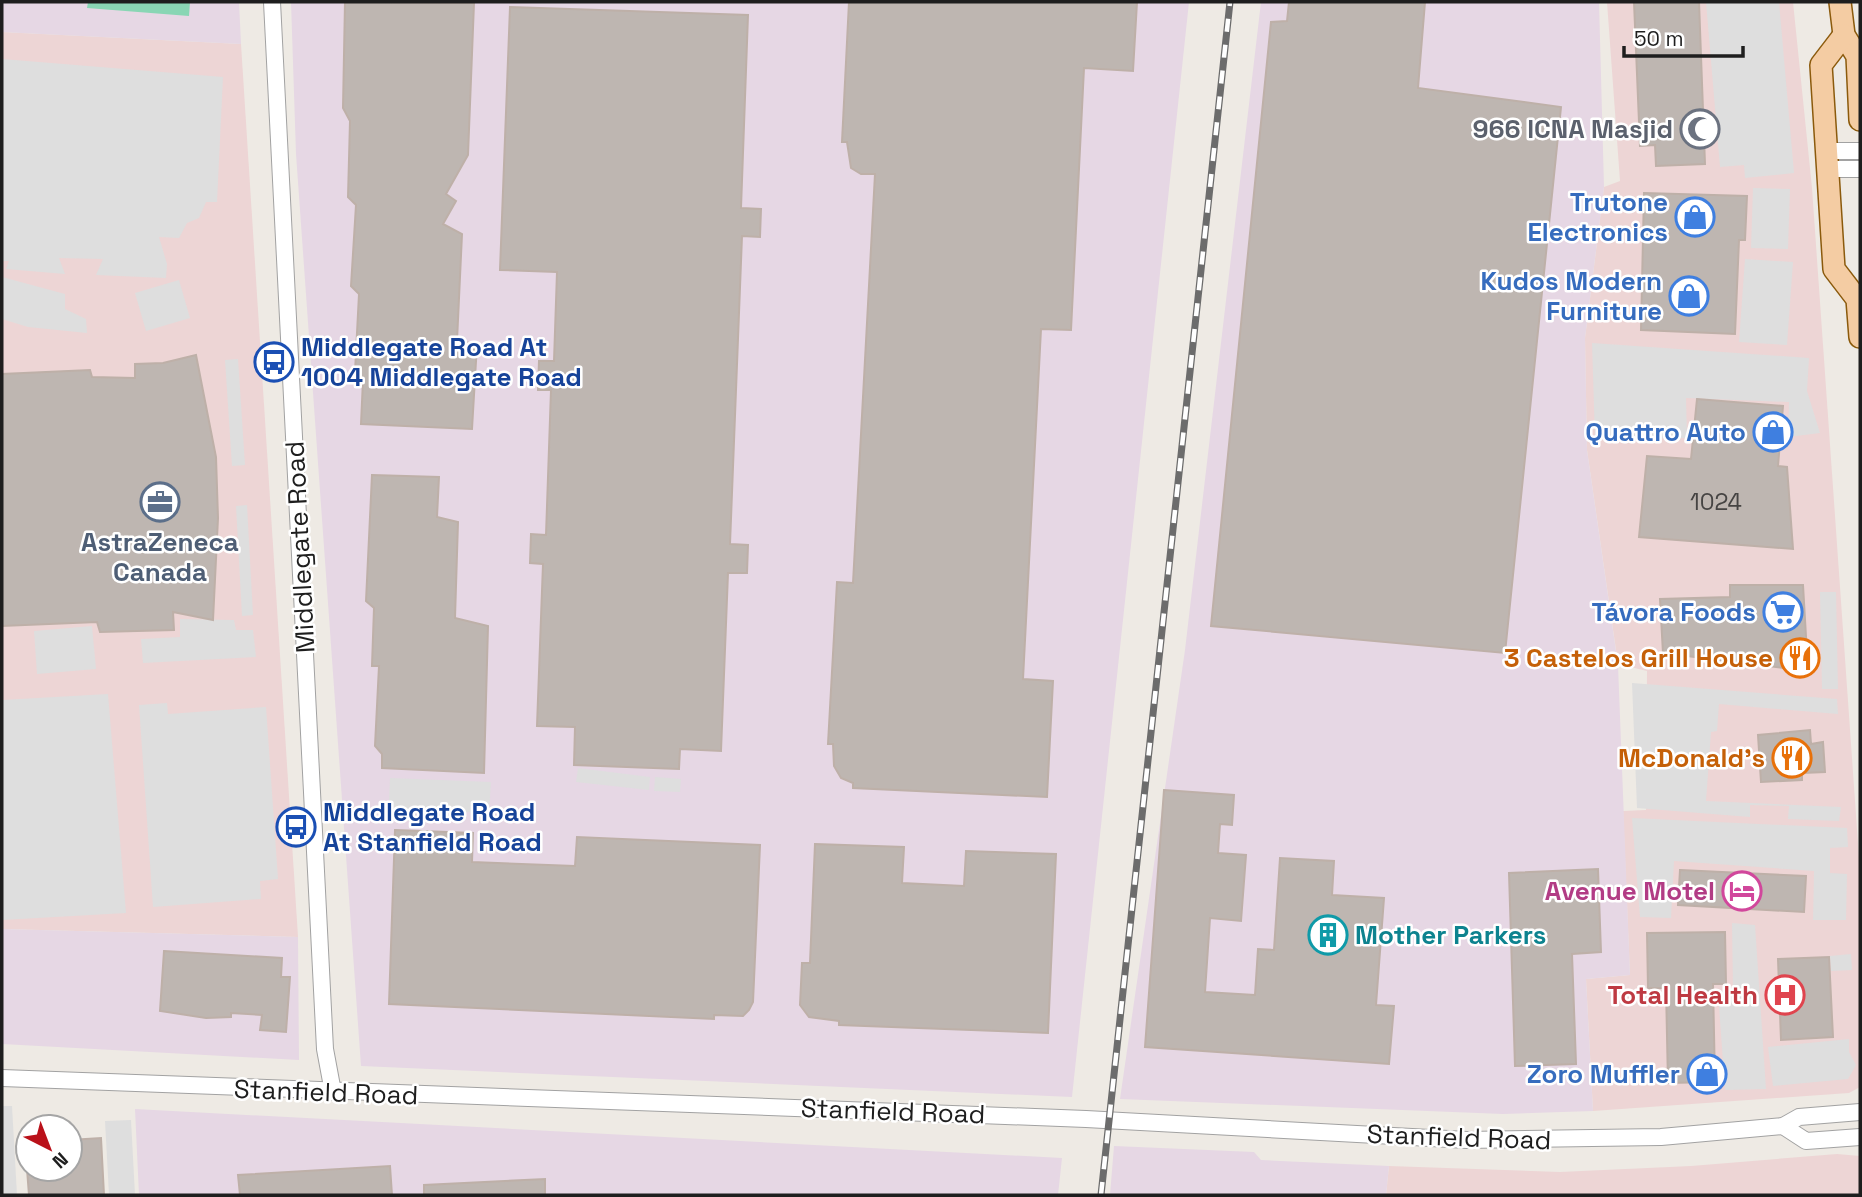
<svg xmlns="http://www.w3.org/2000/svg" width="1862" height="1197" viewBox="0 0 1862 1197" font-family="'Space Grotesk',sans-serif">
  <rect width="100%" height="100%" fill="#eeeae4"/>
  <g fill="#edd5d5">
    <polygon points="1607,2 1793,2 1812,188 1860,872 1860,1087 1849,1093 1593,1111 1586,979 1630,975 1623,811 1646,810 1647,671 1618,664 1587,450 1585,338 1604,187 1620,181"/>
    <polygon points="2,32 241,44 298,937 2,929"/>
    <polygon points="1837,1154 1860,1156 1860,1195 1386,1195 1389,1166 1560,1172 1691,1166"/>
  </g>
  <g fill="#e6d7e4">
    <polygon points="2,2 239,2 241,44 2,32"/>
    <polygon points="291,2 1189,2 1072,1097 361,1066 296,154"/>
    <polygon points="1261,2 1599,2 1604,187 1585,338 1587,450 1618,665 1630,975 1586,979 1593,1111 1503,1114 1120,1099 1185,650"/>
    <polygon points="2,929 298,937 299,1060 2,1044"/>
    <polygon points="135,1109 1062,1158 1058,1195 139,1195"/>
    <polygon points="1114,1146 1254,1152 1261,1160 1389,1166 1386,1195 1110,1195"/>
  </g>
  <polygon fill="#89d6b4" points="88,2 190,2 189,16 87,8"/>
  <g fill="#dedede">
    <polygon points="1706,2 1779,2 1794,173 1745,178 1744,165 1720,167"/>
    <polygon points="2,59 223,77 217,202 206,202 199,218 187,223 179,238 159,237 167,264 166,278 96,275 103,259 59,258 65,274 6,269 9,261 2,261"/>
    <polygon points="1753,188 1790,189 1788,249 1751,248"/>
    <polygon points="1745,259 1793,262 1787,345 1739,342"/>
    <polygon points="2,277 65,294 65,309 86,319 87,333 28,327 2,319"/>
    <polygon points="179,280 190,318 146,331 135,293"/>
    <polygon points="1592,343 1809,358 1807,391 1820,433 1788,437 1789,402 1686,398 1687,438 1595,439"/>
    <polygon points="238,359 245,465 232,466 225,360"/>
    <polygon points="247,505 253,615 242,616 236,506"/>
    <polygon points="1820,592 1836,592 1838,689 1822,689"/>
    <polygon points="180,619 234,620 236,630 253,630 256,657 143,663 141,639 180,637"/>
    <polygon points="92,626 96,669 37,674 34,631"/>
    <polygon points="1632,683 1837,699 1838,714 1719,704 1717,731 1711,732 1706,801 1841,807 1839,821 1788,819 1789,806 1750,805 1750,817 1637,808"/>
    <polygon points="108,694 126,913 2,920 2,700"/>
    <polygon points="167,703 168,714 266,707 278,879 260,881 261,899 153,907 139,705"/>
    <polygon points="578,768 650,777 649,790 576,782"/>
    <polygon points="655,777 681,779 680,792 654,791"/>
    <polygon points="390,778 491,782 489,813 416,810 415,821 388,820"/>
    <polygon points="1632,818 1847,828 1848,847 1830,848 1830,873 1847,874 1846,920 1813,920 1814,871 1674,861 1671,918 1640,917"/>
    <polygon points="1732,923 1755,925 1766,1089 1725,1090 1718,992 1733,989"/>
    <polygon points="1851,954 1852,970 1831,971 1830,956"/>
    <polygon points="1849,1039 1849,1052 1856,1065 1848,1079 1773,1086 1768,1047"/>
    <polygon points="2,1106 12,1106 17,1195 2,1195"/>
    <polygon points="131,1120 135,1195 109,1195 105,1121"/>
  </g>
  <g fill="#beb6b1" stroke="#beb0a8" stroke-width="2">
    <polygon points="345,2 474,3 468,155 446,194 456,201 443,224 462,234 457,341 477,344 472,429 361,424 363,380 355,372 359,294 351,286 356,205 348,197 350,121 343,108"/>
    <polygon points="849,2 1137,2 1133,71 1084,68 1071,330 1041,329 1023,679 1053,681 1047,797 853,788 853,783 841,778 834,766 833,744 828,744 837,582 853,583 875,174 861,174 851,168 847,142 842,142"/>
    <polygon points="1289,2 1425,2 1418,88 1561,107 1505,653 1211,626 1271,22 1287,21"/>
    <polygon points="1634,2 1699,2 1705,164 1656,166 1655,145 1640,146"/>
    <polygon points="510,7 748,15 741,208 761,209 760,237 742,236 730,544 748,545 747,573 728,573 721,751 680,749 679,769 574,765 575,727 537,726 543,564 530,563 531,534 546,535 551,390 538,390 539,361 554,361 557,272 500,270"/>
    <polygon points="1644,193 1747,196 1745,240 1739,240 1735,334 1641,330"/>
    <polygon points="196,355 216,457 218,518 213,620 173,612 174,630 100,632 97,622 2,626 2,374 90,370 92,377 135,378 135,364 163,363"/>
    <polygon points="1697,399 1783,406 1778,466 1787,467 1793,549 1639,537 1647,456 1691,459"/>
    <polygon points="372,475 439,477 437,517 458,522 455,618 488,626 484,773 382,768 382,754 375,746 379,666 372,666 374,608 366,601"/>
    <polygon points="1730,585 1803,585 1808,671 1663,653 1660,599 1730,597"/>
    <polygon points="1810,730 1811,744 1823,742 1825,772 1802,773 1802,780 1761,782 1758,735"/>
    <polygon points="1164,790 1234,795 1232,825 1220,824 1218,853 1246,855 1241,921 1210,918 1205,992 1255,995 1258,949 1274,950 1280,858 1334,861 1332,895 1384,898 1376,1005 1394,1006 1389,1064 1145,1047"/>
    <polygon points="395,830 473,833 472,862 575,866 577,837 760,845 753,1002 749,1010 743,1016 714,1015 714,1019 389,1004"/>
    <polygon points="815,844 904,847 902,883 964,886 966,851 1056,854 1048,1033 839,1025 839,1021 809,1017 800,1005 802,963 810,963"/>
    <polygon points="1598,869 1601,952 1572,954 1576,1064 1515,1066 1509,873"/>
    <polygon points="1680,870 1806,876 1804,912 1678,905"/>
    <polygon points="1725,932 1726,984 1713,984 1715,1082 1668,1083 1666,988 1648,988 1647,933"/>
    <polygon points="164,951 282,958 281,977 290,977 286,1032 260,1030 262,1015 231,1013 231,1017 206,1018 160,1011"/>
    <polygon points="1829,957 1833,1037 1781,1040 1778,959"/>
    <polygon points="101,1138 104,1195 29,1195 27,1169 70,1169 70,1140"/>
    <polygon points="390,1166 392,1195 240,1195 238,1175"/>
    <polygon points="545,1179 545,1195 424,1195 424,1185"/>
  </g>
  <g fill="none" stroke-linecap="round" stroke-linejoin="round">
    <g stroke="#a2a2a2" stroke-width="18">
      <g id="minor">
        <polyline points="272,2 325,1049 333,1092"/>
        <polyline points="1826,151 1860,151"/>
        <polyline points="1827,169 1860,169"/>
        <polyline points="2,1078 1086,1119 1467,1140 1661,1137 1783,1126 1799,1117 1860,1112"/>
        <polyline points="1783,1126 1806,1141 1860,1137"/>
      </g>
    </g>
    <g stroke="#8b5a0c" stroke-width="24">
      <g id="major">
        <polyline points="1840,2 1844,35 1857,56 1860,120"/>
        <polyline points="1844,35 1821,65 1834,269 1857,299 1860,337"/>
      </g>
    </g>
    <use href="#minor" stroke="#fff" stroke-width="16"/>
    <use href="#major" stroke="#f4cca3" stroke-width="21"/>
    <g stroke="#6c6c6c" stroke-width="7">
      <polyline id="rail" points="1101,1195 1230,2"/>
    </g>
    <use href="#rail" stroke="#fff" stroke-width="4.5" stroke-dasharray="13" stroke-linecap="butt"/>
  </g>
  <defs>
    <g id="mosque-ring" transform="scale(2.0125)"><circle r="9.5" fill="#fff" stroke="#6b7280" stroke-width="1.5"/><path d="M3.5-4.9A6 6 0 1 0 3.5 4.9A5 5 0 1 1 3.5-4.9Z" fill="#6b7280"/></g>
    <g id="shop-ring" transform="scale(2.0125)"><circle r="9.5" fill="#fff" stroke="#3f7fe0" stroke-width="1.5"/><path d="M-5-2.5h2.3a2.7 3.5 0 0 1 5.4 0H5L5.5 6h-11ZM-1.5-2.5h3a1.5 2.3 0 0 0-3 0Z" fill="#3f7fe0"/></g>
    <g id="bus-ring" transform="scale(2.0125)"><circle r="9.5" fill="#fff" stroke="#1a4fb4" stroke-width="1.5"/><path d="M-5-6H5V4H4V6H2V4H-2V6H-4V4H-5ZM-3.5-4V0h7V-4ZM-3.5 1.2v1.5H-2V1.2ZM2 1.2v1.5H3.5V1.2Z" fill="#1a4fb4"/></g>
    <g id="office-ring" transform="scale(2.0125)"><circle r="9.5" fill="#fff" stroke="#5c6f8a" stroke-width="1.5"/><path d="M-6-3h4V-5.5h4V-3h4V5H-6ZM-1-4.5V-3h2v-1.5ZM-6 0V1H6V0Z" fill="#5c6f8a"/></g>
    <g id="supermarket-ring" transform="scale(2.0125)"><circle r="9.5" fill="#fff" stroke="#3f7fe0" stroke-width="1.5"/><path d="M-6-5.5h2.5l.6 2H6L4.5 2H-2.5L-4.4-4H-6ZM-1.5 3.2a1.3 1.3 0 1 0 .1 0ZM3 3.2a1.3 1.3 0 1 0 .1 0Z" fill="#3f7fe0"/></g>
    <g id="restaurant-ring" transform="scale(2.0125)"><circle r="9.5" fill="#fff" stroke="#e8710a" stroke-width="1.5"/><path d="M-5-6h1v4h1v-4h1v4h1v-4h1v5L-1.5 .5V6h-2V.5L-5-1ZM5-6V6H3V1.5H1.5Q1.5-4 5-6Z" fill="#e8710a"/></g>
    <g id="hotel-ring" transform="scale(2.0125)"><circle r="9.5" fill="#fff" stroke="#d1479c" stroke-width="1.5"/><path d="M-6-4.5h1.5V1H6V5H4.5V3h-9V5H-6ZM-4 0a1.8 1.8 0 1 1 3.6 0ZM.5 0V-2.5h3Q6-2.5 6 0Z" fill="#d1479c"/></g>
    <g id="building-ring" transform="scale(2.0125)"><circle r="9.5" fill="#fff" stroke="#0f9aa8" stroke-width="1.5"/><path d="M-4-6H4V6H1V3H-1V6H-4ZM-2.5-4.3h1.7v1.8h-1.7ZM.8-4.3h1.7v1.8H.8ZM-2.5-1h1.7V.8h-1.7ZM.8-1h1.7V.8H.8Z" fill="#0f9aa8"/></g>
    <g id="hospital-ring" transform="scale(2.0125)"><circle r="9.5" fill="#fff" stroke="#e0444e" stroke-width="1.5"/><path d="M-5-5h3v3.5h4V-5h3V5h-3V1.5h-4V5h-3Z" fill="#e0444e"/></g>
  </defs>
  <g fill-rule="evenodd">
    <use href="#mosque-ring" x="1700" y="129"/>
    <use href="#shop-ring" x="1695" y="217"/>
    <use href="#shop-ring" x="1689" y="296"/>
    <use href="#bus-ring" x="274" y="362"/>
    <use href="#shop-ring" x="1773" y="432"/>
    <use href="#office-ring" x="160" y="502"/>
    <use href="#supermarket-ring" x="1783" y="612"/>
    <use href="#restaurant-ring" x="1800" y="658"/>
    <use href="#restaurant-ring" x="1792" y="758"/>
    <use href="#bus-ring" x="296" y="827"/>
    <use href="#hotel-ring" x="1742" y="891"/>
    <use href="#building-ring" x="1328" y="935"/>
    <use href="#hospital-ring" x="1785" y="995"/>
    <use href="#shop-ring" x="1707" y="1074"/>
  </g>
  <g text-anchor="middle" stroke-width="5" stroke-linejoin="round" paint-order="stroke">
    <g font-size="23" fill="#464443">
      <text x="1716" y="510">1024</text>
    </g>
    <g font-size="26" font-weight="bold" fill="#5b616d" stroke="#fff" text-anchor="end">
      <text x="1673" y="138">966 ICNA Masjid</text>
    </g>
    <g font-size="26" font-weight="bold" fill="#366cbe" stroke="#fff" text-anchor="end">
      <text x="1668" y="211">Trutone<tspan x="1668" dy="30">Electronics</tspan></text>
      <text x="1662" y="290">Kudos Modern<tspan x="1662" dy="30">Furniture</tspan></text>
      <text x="1746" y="441">Quattro Auto</text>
      <text x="1756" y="621">Távora Foods</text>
      <text x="1680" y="1083">Zoro Muffler</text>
    </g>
    <g font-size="26" font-weight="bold" fill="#164399" stroke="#fff" text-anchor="start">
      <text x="301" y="356">Middlegate Road At<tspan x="301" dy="30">1004 Middlegate Road</tspan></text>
      <text x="323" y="821">Middlegate Road<tspan x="323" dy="30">At Stanfield Road</tspan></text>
    </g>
    <g font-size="26" font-weight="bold" fill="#4e5e75" stroke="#fff">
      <text x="160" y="551">AstraZeneca<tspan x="160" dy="30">Canada</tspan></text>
    </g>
    <g font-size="26" fill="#1e1e1e" stroke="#fff">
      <text transform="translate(300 547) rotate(-93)" y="9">Middlegate Road</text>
      <text transform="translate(326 1092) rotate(2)" y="9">Stanfield Road</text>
      <text transform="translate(893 1111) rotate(2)" y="9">Stanfield Road</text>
      <text transform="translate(1459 1137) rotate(2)" y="9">Stanfield Road</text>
    </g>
    <g font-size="26" font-weight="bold" fill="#c56008" stroke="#fff" text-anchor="end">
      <text x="1773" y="667">3 Castelos Grill House</text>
      <text x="1765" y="767">McDonald's</text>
    </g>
    <g font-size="26" font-weight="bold" fill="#b23c85" stroke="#fff" text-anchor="end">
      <text x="1715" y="900">Avenue Motel</text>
    </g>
    <g font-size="26" font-weight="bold" fill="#0d838f" stroke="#fff" text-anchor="start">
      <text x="1355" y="944">Mother Parkers</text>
    </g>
    <g font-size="26" font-weight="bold" fill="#be3a42" stroke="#fff" text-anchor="end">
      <text x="1758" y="1004">Total Health</text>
    </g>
  </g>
  <rect width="1862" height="1197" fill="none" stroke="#1e1e1e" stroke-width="7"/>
  <g transform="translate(49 1148) rotate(138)"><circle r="33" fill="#ffffff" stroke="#a5a5a5" stroke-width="2"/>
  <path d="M0-5L12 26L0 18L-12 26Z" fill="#ba111a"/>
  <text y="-10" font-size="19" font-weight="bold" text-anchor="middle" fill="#1e1e1e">N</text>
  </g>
  <path d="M1624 46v10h119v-10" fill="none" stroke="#1e1e1e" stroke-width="3.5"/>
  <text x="1634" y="46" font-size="21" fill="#1e1e1e" stroke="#ffffff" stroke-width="5" paint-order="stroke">50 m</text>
</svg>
